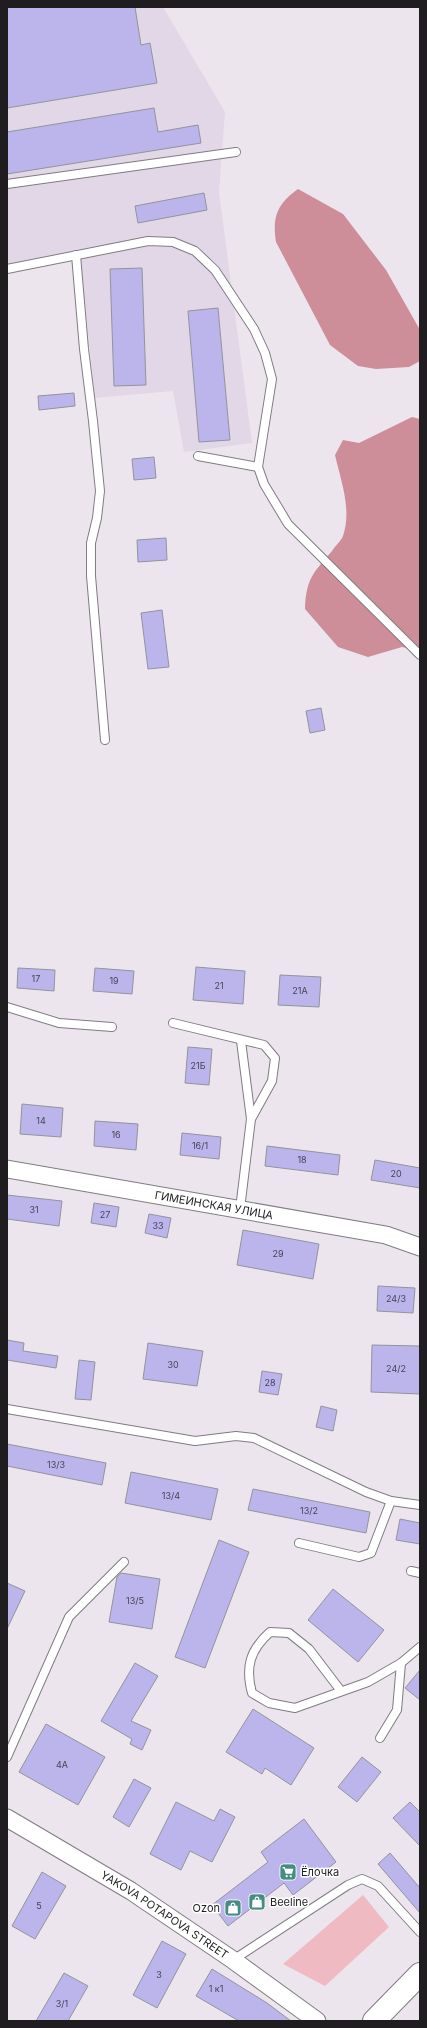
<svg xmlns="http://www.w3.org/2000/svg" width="427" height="2028" viewBox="0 0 427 2028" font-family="Inter,sans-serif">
  <rect width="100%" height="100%" fill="#ece5ee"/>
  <polygon fill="#e1d7e6" points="7,7 163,7 225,112 219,192 252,443 184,452 173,391 95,398 80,257 7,265"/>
  <polygon fill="#f0bac2" points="363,1895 389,1927 325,1986 283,1964"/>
  <g fill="#cd8e99">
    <path d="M298,189L343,214L386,270L420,330V361L409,367L376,369L358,366L330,345L276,242C272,217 277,204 298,189Z"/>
    <path d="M412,417L420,419V651L402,647L368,657L338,647L305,609C306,579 313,573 332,551C335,546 341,541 343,536C352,510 341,481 335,455L343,440L359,443Z"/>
  </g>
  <g fill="#bbb5ec" stroke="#94939c">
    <polygon points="7,7 135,7 141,45 150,43 157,83 7,108"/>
    <polygon points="154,108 158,132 198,125 201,143 7,174 7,132"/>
    <polygon points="204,193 207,210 138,223 135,206"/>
    <polygon points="142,268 146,385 114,386 110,269"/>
    <polygon points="218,308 230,440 199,442 188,311"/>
    <polygon points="74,393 75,406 39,410 38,396"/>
    <polygon points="154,457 156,478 134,480 132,459"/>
    <polygon points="166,538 167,560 138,562 137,540"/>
    <polygon points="162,610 169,667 148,669 141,613"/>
    <polygon points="321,708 325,730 310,733 306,711"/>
    <polygon points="196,967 245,971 243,1004 193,1000"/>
    <polygon points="18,968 55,970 54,991 17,988"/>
    <polygon points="95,968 134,971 132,994 93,991"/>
    <polygon points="280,975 321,977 319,1007 278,1005"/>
    <polygon points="188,1047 212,1049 209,1085 185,1083"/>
    <polygon points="22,1104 63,1108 61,1137 20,1134"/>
    <polygon points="95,1121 138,1124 136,1150 94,1146"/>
    <polygon points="182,1133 221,1137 219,1159 180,1155"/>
    <polygon points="267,1146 340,1155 338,1175 265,1166"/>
    <polygon points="375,1160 420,1168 420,1188 371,1180"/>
    <polygon points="7,1195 62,1201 59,1226 7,1219"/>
    <polygon points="94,1203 119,1207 116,1227 91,1223"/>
    <polygon points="149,1214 171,1218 167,1238 145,1233"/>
    <polygon points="243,1230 319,1244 313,1279 237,1265"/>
    <polygon points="378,1286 415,1288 413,1313 377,1311"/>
    <polygon points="7,1340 24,1343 23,1351 58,1356 56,1368 7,1360"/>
    <polygon points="148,1343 203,1351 197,1386 143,1379"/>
    <polygon points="372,1345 420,1346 420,1394 371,1392"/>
    <polygon points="79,1360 95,1362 91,1400 75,1399"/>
    <polygon points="262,1371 282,1374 278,1395 259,1392"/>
    <polygon points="321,1406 337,1410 333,1431 316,1427"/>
    <polygon points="7,1444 106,1463 102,1485 7,1466"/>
    <polygon points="131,1472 218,1489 211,1520 125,1503"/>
    <polygon points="253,1489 370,1512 366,1533 248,1510"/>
    <polygon points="400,1519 420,1523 420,1544 396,1540"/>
    <polygon points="219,1540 249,1552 205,1668 175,1657"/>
    <polygon points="121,1573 160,1579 152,1629 109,1622 117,1577"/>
    <polygon points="7,1583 25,1591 7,1629"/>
    <polygon points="333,1589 384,1630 358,1662 308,1620"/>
    <polygon points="135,1663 158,1676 131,1721 151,1730 142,1750 130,1744 132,1739 101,1721"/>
    <polygon points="420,1670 420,1700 405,1688"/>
    <polygon points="253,1709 314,1748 291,1785 265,1768 262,1774 226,1752"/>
    <polygon points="46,1724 105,1757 78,1805 19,1772"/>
    <polygon points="362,1757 381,1772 357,1802 338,1787"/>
    <polygon points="134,1779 151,1788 129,1827 113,1817"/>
    <polygon points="176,1802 214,1821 220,1809 235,1817 212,1862 190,1851 181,1870 150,1854"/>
    <polygon points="410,1802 420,1812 420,1846 393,1818"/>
    <polygon points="304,1819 336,1862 293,1895 284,1883 228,1926 212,1905 268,1862 261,1852"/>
    <polygon points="390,1853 420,1888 420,1913 378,1864"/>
    <polygon points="42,1872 66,1886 35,1939 12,1926"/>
    <polygon points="162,1941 186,1954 157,2008 133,1995"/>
    <polygon points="212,1969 267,2003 291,2021 239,2021 196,1996"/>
    <polygon points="64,1973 88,1986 68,2021 36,2021"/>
  </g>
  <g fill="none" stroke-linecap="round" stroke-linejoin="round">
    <g stroke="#817b83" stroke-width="10">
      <g id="lane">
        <polyline points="7,184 236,152"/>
        <polyline points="76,255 84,349 93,421 100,491 97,518 91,543 91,576 105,740"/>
        <polyline points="7,269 148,241 173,242 195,251 215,270 254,329 265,353 272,379 258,467 264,484 288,524 420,655"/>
        <polyline points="198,456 258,467"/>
        <polyline points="7,1007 59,1023 112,1027"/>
        <polyline points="173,1023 264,1045 275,1058 272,1081 251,1119"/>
        <polyline points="240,1209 251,1119 241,1041"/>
        <polyline points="7,1409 195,1441 236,1436 254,1438 366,1492 391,1501 420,1505"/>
        <polyline points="299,1543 359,1557 371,1553 391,1501"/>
        <polyline points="411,1571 420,1573"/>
        <path d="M341,1691L309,1649L289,1633L270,1632C250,1650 245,1667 252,1693L269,1703L295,1708L368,1682L401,1663L420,1647"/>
        <polyline points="380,1738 397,1710 401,1663"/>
        <polyline points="7,1757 69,1617 124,1562"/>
        <polyline points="233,1960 348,1885 362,1879 378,1886 420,1932"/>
      </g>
    </g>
    <g stroke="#817b83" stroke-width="19">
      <g id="street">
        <path id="s1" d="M7,1169L386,1235L420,1247"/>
        <path id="s2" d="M7,1818L131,1891L233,1960L317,2021"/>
      </g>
    </g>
    <g stroke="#817b83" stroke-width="24">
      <polyline id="secondary" points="374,2021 420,1974"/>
    </g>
    <use href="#lane" stroke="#fff" stroke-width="8"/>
    <use href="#street" stroke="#fff" stroke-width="17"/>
    <use href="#secondary" stroke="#fff" stroke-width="22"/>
  </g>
  <defs>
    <g id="supermarket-square" transform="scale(0.9)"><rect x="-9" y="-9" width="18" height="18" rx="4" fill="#468c83" stroke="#fff"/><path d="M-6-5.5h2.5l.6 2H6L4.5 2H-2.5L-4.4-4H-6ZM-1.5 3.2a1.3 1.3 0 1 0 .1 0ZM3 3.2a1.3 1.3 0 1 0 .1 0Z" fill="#fff"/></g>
    <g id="shop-square" transform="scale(0.9)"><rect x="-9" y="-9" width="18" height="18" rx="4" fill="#468c83" stroke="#fff"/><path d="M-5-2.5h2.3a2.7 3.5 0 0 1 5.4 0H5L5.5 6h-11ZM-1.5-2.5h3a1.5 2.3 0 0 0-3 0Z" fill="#fff"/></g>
  </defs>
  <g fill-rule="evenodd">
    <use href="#supermarket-square" x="288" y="1872"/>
    <use href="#shop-square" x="257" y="1902"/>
    <use href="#shop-square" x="233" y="1908"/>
  </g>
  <g text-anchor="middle" stroke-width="3" stroke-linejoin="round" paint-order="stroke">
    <g font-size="9" fill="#464353">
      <text x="36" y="982">17</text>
      <text x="114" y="984">19</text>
      <text x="219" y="989">21</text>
      <text x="300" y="994">21А</text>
      <text x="198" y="1069">21Б</text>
      <text x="41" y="1124">14</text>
      <text x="116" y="1138">16</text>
      <text x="200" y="1149">16/1</text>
      <text x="302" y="1163">18</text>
      <text x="396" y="1177">20</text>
      <text x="34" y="1213">31</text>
      <text x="105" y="1218">27</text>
      <text x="158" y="1229">33</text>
      <text x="278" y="1257">29</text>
      <text x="396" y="1302">24/3</text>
      <text x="173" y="1368">30</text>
      <text x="396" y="1372">24/2</text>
      <text x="270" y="1386">28</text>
      <text x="56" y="1468">13/3</text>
      <text x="171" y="1499">13/4</text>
      <text x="309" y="1514">13/2</text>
      <text x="135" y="1604">13/5</text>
      <text x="62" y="1768">4А</text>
      <text x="39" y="1909">5</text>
      <text x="159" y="1978">3</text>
      <text x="216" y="1992">1 к1</text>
      <text x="62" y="2007">3/1</text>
    </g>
    <g font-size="11" fill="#1f1d20" stroke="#fff">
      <text dy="4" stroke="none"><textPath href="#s1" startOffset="210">ГИМЕИНСКАЯ УЛИЦА</textPath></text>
      <text dy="4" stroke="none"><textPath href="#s2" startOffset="185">YAKOVA POTAPOVA STREET</textPath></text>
    </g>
    <g font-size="11" fill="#1f1d20" stroke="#fff" text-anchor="start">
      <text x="301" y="1876">Ёлочка</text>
      <text x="270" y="1906">Beeline</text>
      <text x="220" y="1912" text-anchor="end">Ozon</text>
    </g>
  </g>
  <rect width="427" height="2028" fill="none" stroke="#1f1d20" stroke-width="16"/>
</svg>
